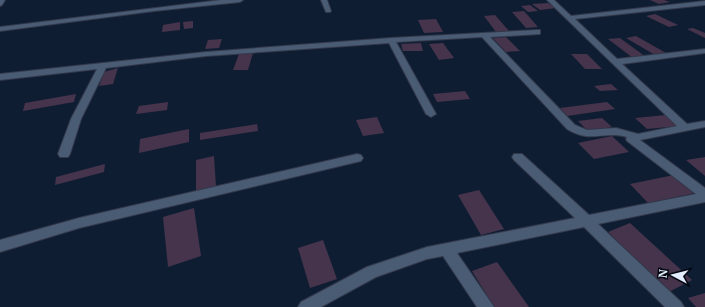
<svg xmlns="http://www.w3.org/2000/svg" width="705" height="307" viewBox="0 0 705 307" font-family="Merriweather,serif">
  <rect width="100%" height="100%" fill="#0f1d33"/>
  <g fill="#45344c">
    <polygon points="650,0 664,0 670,2 659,4"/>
    <polygon points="548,3 556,8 540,10 532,4"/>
    <polygon points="530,5 538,11 528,12 521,6"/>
    <polygon points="524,11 538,27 526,28 512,12"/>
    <polygon points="655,14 678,25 669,27 646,16"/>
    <polygon points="495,15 509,31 496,32 484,16"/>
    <polygon points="436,19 443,32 424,33 418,20"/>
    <polygon points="193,21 193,28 184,29 183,22"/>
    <polygon points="180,22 180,30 162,32 163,25"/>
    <polygon points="693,28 705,33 705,38 687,29"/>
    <polygon points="636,36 666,53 655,55 626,38"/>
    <polygon points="506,37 520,51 506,52 493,38"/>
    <polygon points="620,38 646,57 633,58 608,39"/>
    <polygon points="222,39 219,48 205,49 208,40"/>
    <polygon points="421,43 423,51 403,51 401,44"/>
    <polygon points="443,43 454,58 439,60 429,44"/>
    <polygon points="253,53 248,70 233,70 239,54"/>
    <polygon points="571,54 587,54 602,69 585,69"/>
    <polygon points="118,68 113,84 99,86 104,72"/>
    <polygon points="611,84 618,90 600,91 594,86"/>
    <polygon points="465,91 470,99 437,102 433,94"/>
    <polygon points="76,94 74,102 23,111 25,103"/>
    <polygon points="168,102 167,110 136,114 139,106"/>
    <polygon points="607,102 615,109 567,116 560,108"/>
    <polygon points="666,115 679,126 647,129 635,118"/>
    <polygon points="377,117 384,133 363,136 356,120"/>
    <polygon points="602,118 612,127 588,131 578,121"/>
    <polygon points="257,124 258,131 200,140 200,133"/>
    <polygon points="189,129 189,142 139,153 140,139"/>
    <polygon points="612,136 629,152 594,159 578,143"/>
    <polygon points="214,156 216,187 196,191 196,160"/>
    <polygon points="705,157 705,176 686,160"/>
    <polygon points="105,164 104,172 55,185 56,177"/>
    <polygon points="674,175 695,193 648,203 630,184"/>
    <polygon points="479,190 504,229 481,235 458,195"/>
    <polygon points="194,208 201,256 168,267 163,217"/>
    <polygon points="630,223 692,280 669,292 608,232"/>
    <polygon points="323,240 337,279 310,288 298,248"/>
    <polygon points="497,262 529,307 494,307 472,271"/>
    <polygon points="705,293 705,307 696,307 688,298"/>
  </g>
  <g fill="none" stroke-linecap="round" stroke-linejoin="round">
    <g stroke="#33394b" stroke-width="2">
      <g id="minor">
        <polygon points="221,0 243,0 240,2 154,11 0,31 0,27"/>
        <polygon points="321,0 327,0 331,11 330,12 326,12"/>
        <path d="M547,0H554L571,16L705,1V5L575,19L617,59L705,49V53L622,64L687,124L705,121V127L640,140L705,188V202L598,224L681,302L684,307H665L584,227L457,253L494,307H477L443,256L427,259L376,277L321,307H298L301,302L367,267L427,247L575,218L514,160L512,157L514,154H522L589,215L696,194L627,141L626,139L627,137C604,130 590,144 567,129L482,37L396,42L436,114L431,117L426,114L389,43L206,56L106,68L81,119L70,154L68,157H60L58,154L71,119L97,69L0,80V74L206,52L391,38L537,30H540V34L490,37L575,125L587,130L616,128L638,134L677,126Z"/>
        <polygon points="357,154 361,155 363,158 361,161 79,228 0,252 0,240 79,218"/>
      </g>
    </g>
    <g stroke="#33394b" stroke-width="2">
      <polygon id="tertiary" points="0,0 5,0 2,5 0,6"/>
    </g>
    <use href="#minor" fill="#4a5b74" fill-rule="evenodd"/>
    <use href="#tertiary" fill="#4a5b74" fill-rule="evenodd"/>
  </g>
  <g transform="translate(673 275) rotate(277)" stroke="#030710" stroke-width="3" paint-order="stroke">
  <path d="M0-3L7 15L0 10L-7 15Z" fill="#e4edfd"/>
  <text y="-6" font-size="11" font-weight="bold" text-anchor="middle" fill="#e4edfd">N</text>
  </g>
</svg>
